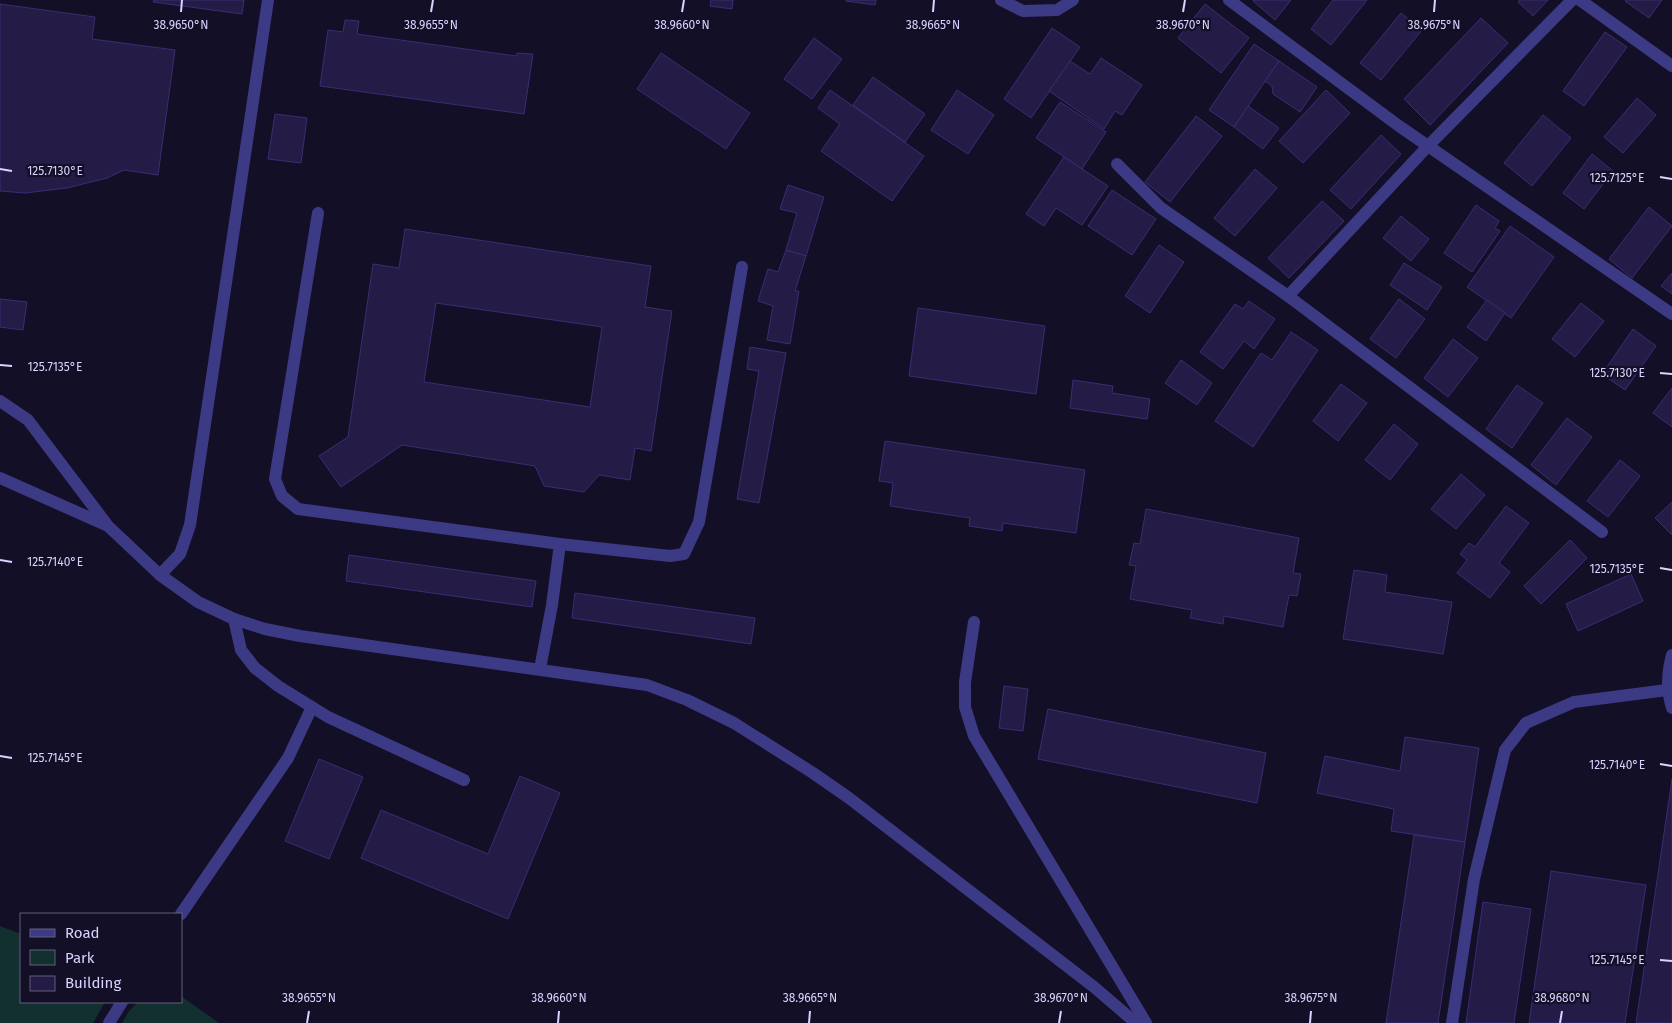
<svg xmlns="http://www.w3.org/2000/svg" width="1672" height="1023" viewBox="0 0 1672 1023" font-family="'Fira Sans',sans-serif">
  <rect width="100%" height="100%" fill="#130f26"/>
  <g fill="#12302f">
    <polygon points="0,926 21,934 21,1002 105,1002 93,1023 0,1023"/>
    <polygon points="181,996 219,1023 122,1023 129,1011 138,1002 181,1002"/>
  </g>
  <g fill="#241b47" stroke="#3b2d73" fill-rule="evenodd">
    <polygon points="154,0 244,0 242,14 153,2"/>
    <polygon points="711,0 733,0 732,9 710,6"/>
    <polygon points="846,0 876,0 875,5 846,1"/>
    <polygon points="1254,0 1291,0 1275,20 1253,1"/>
    <polygon points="1333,0 1367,0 1331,45 1311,29"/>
    <polygon points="1520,0 1548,0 1533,16 1518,2"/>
    <polygon points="1626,0 1662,0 1649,18 1625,1"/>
    <polygon points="0,4 95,17 92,39 175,50 158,175 124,170 107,178 67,188 25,193 0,191"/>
    <polygon points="1205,4 1249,38 1221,73 1178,38"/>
    <polygon points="1401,13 1422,30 1381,80 1360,63"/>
    <polygon points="1481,18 1508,43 1430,125 1404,99"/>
    <polygon points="345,20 359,21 357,34 516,56 517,53 533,54 524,114 320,86 328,30 343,32"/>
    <polygon points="1052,28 1080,47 1031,118 1004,99"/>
    <polygon points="1605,32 1627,47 1584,106 1563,91"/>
    <polygon points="814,38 842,59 812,99 784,79"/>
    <polygon points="1254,44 1279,61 1234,127 1209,110"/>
    <polygon points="661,53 750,113 726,149 637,89"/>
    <polygon points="1101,58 1142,85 1122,115 1115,111 1104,129 1049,91 1070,61 1090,74"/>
    <polygon points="1279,61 1317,87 1300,112 1273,94 1272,86 1265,81"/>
    <polygon points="873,77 925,114 905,142 853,105"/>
    <polygon points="830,90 924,156 892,201 821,151 840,124 818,108"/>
    <polygon points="957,90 994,115 968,154 931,130"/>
    <polygon points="1326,90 1350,113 1303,163 1279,141"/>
    <polygon points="1637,98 1656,115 1623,153 1604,137"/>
    <polygon points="1060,102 1106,132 1082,169 1036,138"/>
    <polygon points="1248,106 1279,128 1263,149 1234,127"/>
    <polygon points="275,114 307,118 301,163 268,159"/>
    <polygon points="1543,115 1571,138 1532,186 1504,163"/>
    <polygon points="1196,116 1222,136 1170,202 1145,182"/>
    <polygon points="1381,135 1401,154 1351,209 1330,190"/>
    <polygon points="1592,154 1613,171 1584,209 1563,193"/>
    <polygon points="1064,157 1108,186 1082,225 1056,208 1044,226 1026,214"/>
    <polygon points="1255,169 1277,188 1235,236 1214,218"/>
    <polygon points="788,185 824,197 806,256 786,250 797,213 780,209"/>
    <polygon points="1112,190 1156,219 1132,255 1088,226"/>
    <polygon points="1322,201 1344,221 1289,278 1268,258"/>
    <polygon points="1476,205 1499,221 1495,228 1500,231 1472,272 1444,253"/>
    <polygon points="1649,207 1672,226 1632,278 1609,259"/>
    <polygon points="1401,216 1429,239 1411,261 1383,238"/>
    <polygon points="1510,226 1554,257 1511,318 1467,287"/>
    <path d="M405,229L651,266L645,307L672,311L651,451L635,448L630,480L599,475L584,492L544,486L535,466L402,445L341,487L319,456L348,437L373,264L399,268ZM436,303L602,327L590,407L424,382Z"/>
    <polygon points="1159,245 1184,262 1150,313 1125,296"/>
    <polygon points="786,250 806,256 795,291 799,291 790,344 767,340 773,306 758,301 768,269 778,272"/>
    <polygon points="1404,263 1442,287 1427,310 1390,285"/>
    <polygon points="1672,273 1672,294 1661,286"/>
    <polygon points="0,299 27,302 23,330 0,327"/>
    <polygon points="1399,299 1425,319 1396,358 1370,339"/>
    <polygon points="1487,300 1505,313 1486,341 1467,327"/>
    <polygon points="1249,301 1275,319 1254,349 1244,341 1223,369 1200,352 1235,304 1243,309"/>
    <polygon points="1581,303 1604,321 1575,357 1552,339"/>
    <polygon points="918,308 1045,326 1036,394 909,376"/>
    <polygon points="1633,329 1656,346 1625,390 1602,374"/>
    <polygon points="1291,332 1318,350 1253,447 1215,421 1261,353 1272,360"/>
    <polygon points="1453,339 1478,358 1448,397 1424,378"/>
    <polygon points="750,347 786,353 759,503 737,499 759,371 747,369"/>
    <polygon points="1181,360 1212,383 1197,405 1165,383"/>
    <polygon points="1073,380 1113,386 1112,393 1150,399 1147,419 1070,408"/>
    <polygon points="1341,384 1367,403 1338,441 1313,421"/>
    <polygon points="1517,385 1543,403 1512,448 1486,429"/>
    <polygon points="1672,388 1672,427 1653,413"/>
    <polygon points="1567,418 1592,437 1556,485 1531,465"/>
    <polygon points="1394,424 1418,444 1390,480 1365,460"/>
    <polygon points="885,441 1085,470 1076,533 1003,523 1002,531 969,526 970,518 890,506 893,483 879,481"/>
    <polygon points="1620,460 1640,476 1608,517 1587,501"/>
    <polygon points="1461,474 1485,495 1456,529 1431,509"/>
    <polygon points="1672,502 1672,535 1655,518"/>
    <polygon points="1506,506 1529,523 1499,563 1510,572 1490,598 1457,573 1467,560 1460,554 1469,543 1475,547"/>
    <polygon points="1146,509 1299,538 1293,573 1301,574 1297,596 1289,595 1283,627 1224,616 1223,624 1190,618 1192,610 1130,599 1136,566 1129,565 1134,543 1140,544"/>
    <polygon points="1570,540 1587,558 1541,604 1524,586"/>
    <polygon points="349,555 536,581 532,607 346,581"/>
    <polygon points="1354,570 1387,575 1385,592 1452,602 1443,654 1343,639"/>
    <polygon points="1631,574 1643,601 1578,631 1566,604"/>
    <polygon points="575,593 755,618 751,644 572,618"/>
    <polygon points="1004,686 1028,689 1023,731 999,728"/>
    <polygon points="1048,709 1266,753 1257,803 1038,759"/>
    <polygon points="1405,737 1479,748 1465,842 1391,831 1394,809 1317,793 1325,756 1400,771"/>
    <polygon points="319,759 363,777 329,859 285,841"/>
    <polygon points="520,776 560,793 508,919 361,858 381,810 488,854"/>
    <polygon points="1672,779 1672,1023 1636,1023"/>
    <polygon points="1414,835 1465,842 1438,1023 1386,1023"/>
    <polygon points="1551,871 1646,885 1625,1023 1529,1023"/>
    <polygon points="1483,902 1531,909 1514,1023 1466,1023"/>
  </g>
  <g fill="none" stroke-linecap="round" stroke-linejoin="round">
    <g stroke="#3d3a85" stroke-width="12">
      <polyline points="318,213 275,479 282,496 298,509 560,544 670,556 684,554 699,522 742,267"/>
      <polyline points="234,619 241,650 255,668 278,686 328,717 464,780"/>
      <path d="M1672,655C1667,673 1666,689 1672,708"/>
      <polyline points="540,669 552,605 560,544"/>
      <polyline points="181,914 288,758 312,707"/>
      <polyline points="109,1023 122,1002"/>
      <polyline points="1452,1023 1474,879 1505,750 1526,723 1574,702 1667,690"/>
    </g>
    <g stroke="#3d3a85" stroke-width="12">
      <polyline points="1001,0 1023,11 1057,10 1073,0"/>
      <polyline points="1229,0 1399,126 1672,314"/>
      <polyline points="1572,0 1428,146 1288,296 1602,532"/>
      <polyline points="1580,0 1672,66"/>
      <polyline points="1117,164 1161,208 1288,296"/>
      <polyline points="0,401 28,420 108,526 160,575 198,602 234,619 265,629 300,636 647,685 687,700 734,723 813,773 849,798 1094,987 1136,1023"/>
      <polyline points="0,478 106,525"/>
      <polyline points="160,575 180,554 190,525 268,0"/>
      <polyline points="974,622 965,682 965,707 974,736 1146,1023"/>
    </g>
  </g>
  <path fill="none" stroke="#d9d4ff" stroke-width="2" d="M181,12L182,0M431,12L433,0M682,12L684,0M933,12L934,0M1183,12L1185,0M1434,12L1435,0M0,169L12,171M1660,177L1672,179M0,365L12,366M1660,373L1672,374M0,560L12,562M1660,568L1672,570M0,756L12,758M1660,764L1672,766M1660,960L1672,961M307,1023L309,1011M558,1023L559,1011M809,1023L810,1011M1059,1023L1061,1011M1310,1023L1311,1011M1560,1023L1562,1011"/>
  <g font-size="12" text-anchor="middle" fill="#d9d4ff" stroke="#130f26" stroke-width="4.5" stroke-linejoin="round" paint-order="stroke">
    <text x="181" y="29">38.9650°N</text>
    <text x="431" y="29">38.9655°N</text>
    <text x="682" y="29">38.9660°N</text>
    <text x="933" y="29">38.9665°N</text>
    <text x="1183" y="29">38.9670°N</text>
    <text x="1434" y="29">38.9675°N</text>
    <text x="55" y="175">125.7130°E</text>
    <text x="1617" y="182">125.7125°E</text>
    <text x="55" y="371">125.7135°E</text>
    <text x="1617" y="377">125.7130°E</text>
    <text x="55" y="566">125.7140°E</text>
    <text x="1617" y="573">125.7135°E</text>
    <text x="55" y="762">125.7145°E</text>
    <text x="1617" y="769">125.7140°E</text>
    <text x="1617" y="964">125.7145°E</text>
    <text x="309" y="1002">38.9655°N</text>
    <text x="559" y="1002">38.9660°N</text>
    <text x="810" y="1002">38.9665°N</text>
    <text x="1061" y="1002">38.9670°N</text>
    <text x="1311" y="1002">38.9675°N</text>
    <text x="1562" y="1002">38.9680°N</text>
  </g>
  <rect x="20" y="913" width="162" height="90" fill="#130f26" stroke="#625e7d"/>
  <rect x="30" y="929" width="25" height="8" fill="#3d3a85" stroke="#625e7d"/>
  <text x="65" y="938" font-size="15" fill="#d9d4ff">Road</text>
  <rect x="30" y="950" width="25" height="15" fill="#12302f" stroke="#625e7d"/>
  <text x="65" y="963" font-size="15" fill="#d9d4ff">Park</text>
  <rect x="30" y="976" width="25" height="15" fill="#241b47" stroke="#625e7d"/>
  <text x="65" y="988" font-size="15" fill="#d9d4ff">Building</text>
</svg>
